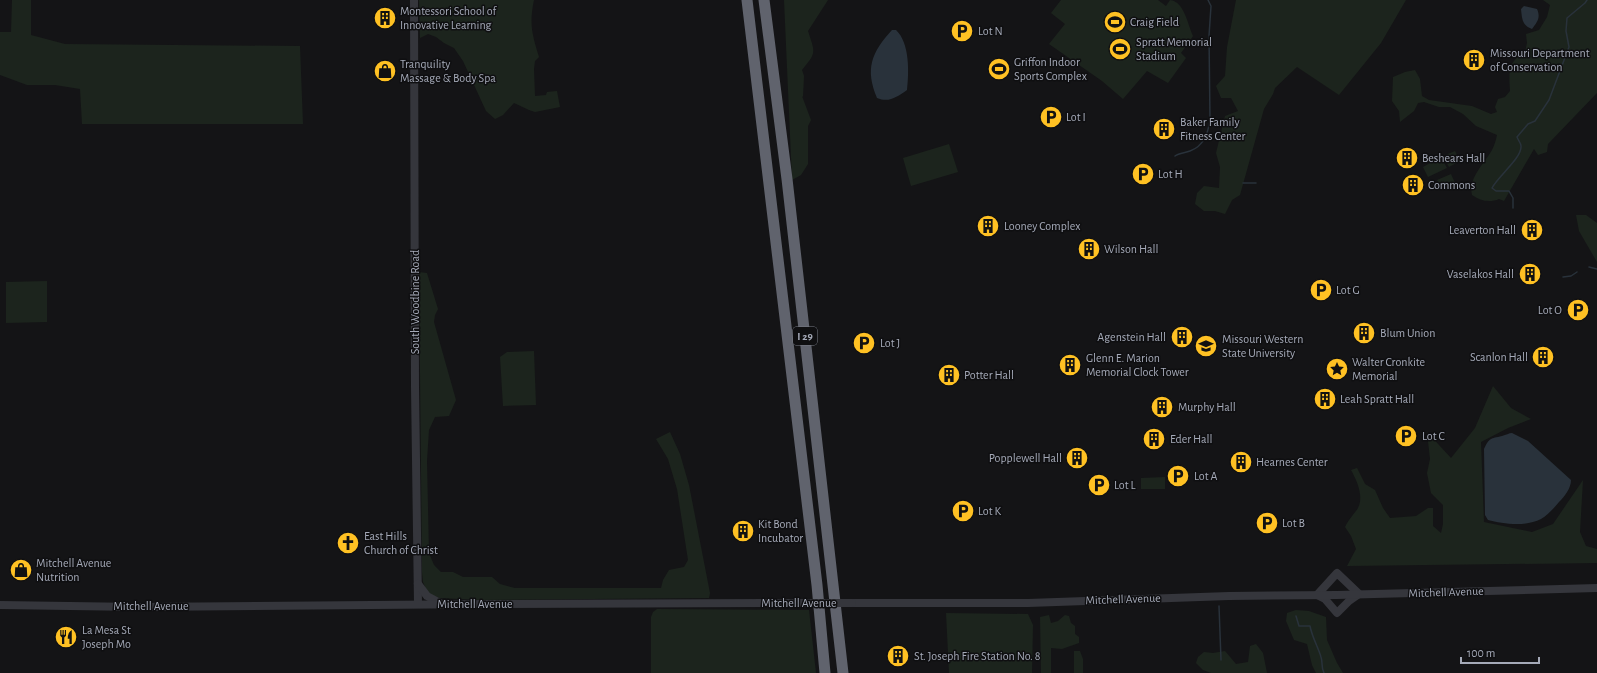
<svg xmlns="http://www.w3.org/2000/svg" width="1597" height="673" viewBox="0 0 1597 673" font-family="'Alegreya Sans',sans-serif">
  <rect width="100%" height="100%" fill="#141416"/>
  <g fill="#1c241d">
    <polygon points="12,0 31,0 31,35 65,44 300,46 303,124 82,124 80,89 55,85 27,85 0,75 0,32 11,32"/>
    <path d="M419,0H534C529,24 532,34 539,57L535,61L534,69L535,96L546,95L547,92L557,91L560,107L535,112L529,110L514,103L503,115L495,119L486,111L463,61L454,48L444,43L436,37L428,34L420,38Z"/>
    <path d="M784,0H828L808,31C815,53 817,52 802,70L804,76L803,97L802,96L811,120L808,126V164L801,175L792,180Z"/>
    <path d="M1061,0H1158L1166,6L1170,0C1184,1 1188,25 1193,36L1181,53L1186,58L1168,83L1147,71L1123,99L1102,81L1049,44L1065,24L1051,13Z"/>
    <polygon points="1236,0 1406,0 1381,43 1339,95 1297,67 1275,88 1273,94 1264,109 1240,195 1232,200 1225,214 1215,211 1204,211 1195,204 1197,193 1204,186 1219,188 1220,167 1216,153 1225,116 1238,111 1231,98 1221,98 1216,86 1225,76 1227,47"/>
    <path d="M1543,0H1597V93L1548,144L1547,152L1538,155L1534,149L1504,201L1499,199C1490,203 1480,201 1472,195C1468,178 1484,164 1492,150C1494,146 1496,140 1497,135L1476,126L1463,114L1450,107H1439L1424,102L1418,103L1414,111L1400,122L1399,111L1392,101L1393,77L1405,72L1415,70L1420,79L1422,96L1429,100L1472,106L1491,114L1497,112L1495,107L1498,99L1505,97L1510,91C1509,73 1507,62 1525,52L1527,43L1526,34L1539,30L1547,17L1550,5Z"/>
    <polygon points="949,144 958,172 911,186 903,158"/>
    <polygon points="1455,151 1460,161 1449,167 1443,156"/>
    <polygon points="1441,157 1447,168 1428,177 1423,167"/>
    <polygon points="1451,174 1455,183 1441,189 1437,180"/>
    <polygon points="1576,215 1586,215 1597,223 1597,262 1579,231"/>
    <polygon points="419,272 427,273 438,309 435,315 434,322 456,400 449,416 435,417 429,430 427,461 429,553 434,565 441,572 453,572 463,577 492,577 500,584 515,588 661,588 663,580 669,570 684,567 688,560 677,489 668,459 656,439 670,432 680,454 689,485 710,593 709,598 481,600 439,598 431,595 426,589 423,582 422,572"/>
    <polygon points="47,281 47,322 6,323 6,282"/>
    <polygon points="534,351 536,405 503,406 500,357 507,352"/>
    <path d="M1493,386L1511,408L1531,419L1508,428L1481,442L1484,522L1532,532L1553,524L1583,480L1580,532L1586,546L1597,549V563L1347,566L1356,549L1351,536L1345,527C1348,520 1355,513 1358,508C1364,496 1357,481 1351,470L1357,468L1365,484L1375,490L1383,508L1390,518L1416,516L1428,508H1433V526L1441,533L1443,524V505L1431,493L1427,473L1430,459L1427,432L1451,458L1475,428Z"/>
    <polygon points="1165,477 1165,489 1141,489 1141,478"/>
    <polygon points="657,609 809,610 816,673 651,673 651,617 653,612"/>
    <polygon points="1296,610 1309,611 1326,617 1327,640 1337,663 1343,673 1316,673 1312,665 1307,644 1294,640 1286,621 1287,613"/>
    <polygon points="946,613 1028,614 1033,625 1032,673 949,673"/>
    <polygon points="1049,615 1051,623 1058,621 1065,615 1069,616 1071,623 1075,626 1075,634 1079,637 1079,643 1062,649 1051,648 1051,673 1041,673 1040,617"/>
    <polygon points="1256,644 1263,653 1267,673 1211,673 1203,670 1196,663 1198,657 1204,652 1213,653 1225,651 1236,664 1248,662 1250,646"/>
    <polygon points="1074,651 1080,651 1083,659 1083,673 1074,673"/>
  </g>
  <g fill="#29323b">
    <path d="M1524,6L1537,9C1541,18 1537,22 1532,29C1522,26 1522,18 1521,9Z"/>
    <path d="M892,30H896C910,43 909,73 907,90C897,97 889,103 877,98C865,69 871,53 892,30Z"/>
    <path d="M1512,433L1528,441L1571,480C1571,488 1565,496 1559,502C1554,508 1548,515 1541,519C1526,527 1503,524 1488,520L1485,515L1484,449C1490,437 1490,439 1502,436C1506,435 1509,433 1512,433Z"/>
  </g>
  <g fill="none" stroke-linecap="round" stroke-linejoin="round">
    <g stroke="#29323b" stroke-width="1.5">
      <path d="M1175,156C1179,153 1185,153 1190,151C1204,146 1208,133 1210,120L1209,36L1211,6L1208,0"/>
      <polyline points="1243,183 1256,183"/>
      <path d="M1513,208V198L1509,191H1496L1492,188C1498,176 1522,158 1521,146C1521,143 1518,140 1517,137L1528,124L1535,121L1549,100L1569,47L1566,31L1567,18L1585,3L1587,0"/>
      <polyline points="1589,267 1597,269"/>
      <polyline points="1563,277 1571,276 1577,272"/>
      <polyline points="1219,606 1221,660"/>
      <path d="M1296,616L1299,626H1310C1312,637 1318,647 1321,657C1323,663 1321,668 1324,673"/>
    </g>
    <g stroke="#35363c" stroke-width="8">
      <polyline points="414,0 415,387 418,604"/>
      <polygon points="1337,573 1359,594 1349,601 1337,613 1325,599 1317,595"/>
      <polyline points="418,584 427,596 440,603"/>
      <polyline points="852,603 1028,603 1229,596 1337,595 1597,588"/>
      <polyline points="0,605 139,607 490,604 798,603"/>
    </g>
    <g stroke="#60636d" stroke-width="11">
      <polyline points="747,0 817,585 825,673"/>
      <polyline points="764,0 787,179 843,673"/>
    </g>
    <polyline stroke="#35363c" stroke-width="8" points="798,603 852,603"/>
  </g>
  <defs>
    <g id="building-disc" transform="scale(1.15)"><circle r="9.5" fill="#ffc123" stroke="#0f0f11"/><path d="M-4-6H4V6H1V3H-1V6H-4ZM-2.5-4.3h1.7v1.8h-1.7ZM.8-4.3h1.7v1.8H.8ZM-2.5-1h1.7V.8h-1.7ZM.8-1h1.7V.8H.8Z" fill="#111"/></g>
    <g id="stadium-disc" transform="scale(1.15)"><circle r="9.5" fill="#ffc123" stroke="#0f0f11"/><path d="M0-5a6.5 5 0 1 0 0 10a6.5 5 0 1 0 0-10ZM-3.5-1.8h7v3.6h-7Z" fill="#111"/></g>
    <g id="parking-disc" transform="scale(1.15)"><circle r="9.5" fill="#ffc123" stroke="#0f0f11"/><path d="M-3.5-5.5H1a3.5 3.5 0 0 1 0 7H-1V5.5H-3.5ZM-1-3.4V-.6H.8a1.4 1.4 0 0 0 0-2.8Z" fill="#111"/></g>
    <g id="shop-disc" transform="scale(1.15)"><circle r="9.5" fill="#ffc123" stroke="#0f0f11"/><path d="M-5-2.5h2.3a2.7 3.5 0 0 1 5.4 0H5L5.5 6h-11ZM-1.5-2.5h3a1.5 2.3 0 0 0-3 0Z" fill="#111"/></g>
    <g id="university-disc" transform="scale(1.15)"><circle r="9.5" fill="#ffc123" stroke="#0f0f11"/><path d="M0-5L7-2L0 1L-7-2ZM-4 1L0 2.5L4 1V4Q0 6-4 4Z" fill="#111"/></g>
    <g id="sight-disc" transform="scale(1.15)"><circle r="9.5" fill="#ffc123" stroke="#0f0f11"/><path d="M0-6L1.8-2.2L6-1.7L2.9 1.2L3.7 5.4L0 3.3L-3.7 5.4L-2.9 1.2L-6-1.7L-1.8-2.2Z" fill="#111"/></g>
    <g id="church-disc" transform="scale(1.15)"><circle r="9.5" fill="#ffc123" stroke="#0f0f11"/><path d="M-1.2-6h2.4v3.5h3.3v2.4h-3.3V6h-2.4V-.1h-3.3v-2.4h3.3Z" fill="#111"/></g>
    <g id="restaurant-disc" transform="scale(1.15)"><circle r="9.5" fill="#ffc123" stroke="#0f0f11"/><path d="M-5-6h1v4h1v-4h1v4h1v-4h1v5L-1.5 .5V6h-2V.5L-5-1ZM5-6V6H3V1.5H1.5Q1.5-4 5-6Z" fill="#111"/></g>
  </defs>
  <g fill-rule="evenodd">
    <use href="#building-disc" x="385" y="18"/>
    <use href="#stadium-disc" x="1115" y="22"/>
    <use href="#parking-disc" x="962" y="31"/>
    <use href="#stadium-disc" x="1120" y="49"/>
    <use href="#building-disc" x="1474" y="60"/>
    <use href="#stadium-disc" x="999" y="69"/>
    <use href="#shop-disc" x="385" y="71"/>
    <use href="#parking-disc" x="1051" y="117"/>
    <use href="#building-disc" x="1164" y="129"/>
    <use href="#building-disc" x="1407" y="158"/>
    <use href="#parking-disc" x="1143" y="174"/>
    <use href="#building-disc" x="1413" y="185"/>
    <use href="#building-disc" x="988" y="226"/>
    <use href="#building-disc" x="1532" y="230"/>
    <use href="#building-disc" x="1089" y="249"/>
    <use href="#building-disc" x="1530" y="274"/>
    <use href="#parking-disc" x="1321" y="290"/>
    <use href="#parking-disc" x="1578" y="310"/>
    <use href="#building-disc" x="1364" y="333"/>
    <use href="#building-disc" x="1182" y="337"/>
    <use href="#parking-disc" x="864" y="343"/>
    <use href="#university-disc" x="1206" y="346"/>
    <use href="#building-disc" x="1543" y="357"/>
    <use href="#building-disc" x="1070" y="365"/>
    <use href="#sight-disc" x="1337" y="369"/>
    <use href="#building-disc" x="949" y="375"/>
    <use href="#building-disc" x="1325" y="399"/>
    <use href="#building-disc" x="1162" y="407"/>
    <use href="#parking-disc" x="1406" y="436"/>
    <use href="#building-disc" x="1154" y="439"/>
    <use href="#building-disc" x="1077" y="458"/>
    <use href="#building-disc" x="1241" y="462"/>
    <use href="#parking-disc" x="1178" y="476"/>
    <use href="#parking-disc" x="1099" y="485"/>
    <use href="#parking-disc" x="963" y="511"/>
    <use href="#parking-disc" x="1267" y="523"/>
    <use href="#building-disc" x="743" y="531"/>
    <use href="#church-disc" x="348" y="543"/>
    <use href="#shop-disc" x="21" y="570"/>
    <use href="#restaurant-disc" x="66" y="637"/>
    <use href="#building-disc" x="898" y="656"/>
  </g>
  <g text-anchor="middle" stroke-width="3" stroke-linejoin="round" paint-order="stroke">
    <rect fill="#0f0f11" stroke="#787c86" stroke-width="1" x="793" y="327" width="24" height="18" rx="3"/>
    <g font-size="11" font-weight="bold" fill="#a5aab8">
      <text x="805" y="340">I 29</text>
    </g>
    <g font-size="12" fill="#a5aab8" stroke="#0f0f11" text-anchor="start">
      <text x="400" y="15">Montessori School of<tspan x="400" dy="14">Innovative Learning</tspan></text>
      <text x="1130" y="26">Craig Field</text>
      <text x="978" y="35">Lot N</text>
      <text x="1136" y="46">Spratt Memorial<tspan x="1136" dy="14">Stadium</tspan></text>
      <text x="1490" y="57">Missouri Department<tspan x="1490" dy="14">of Conservation</tspan></text>
      <text x="1014" y="66">Griffon Indoor<tspan x="1014" dy="14">Sports Complex</tspan></text>
      <text x="400" y="68">Tranquility<tspan x="400" dy="14">Massage &amp; Body Spa</tspan></text>
      <text x="1066" y="121">Lot I</text>
      <text x="1180" y="126">Baker Family<tspan x="1180" dy="14">Fitness Center</tspan></text>
      <text x="1422" y="162">Beshears Hall</text>
      <text x="1158" y="178">Lot H</text>
      <text x="1428" y="189">Commons</text>
      <text x="1004" y="230">Looney Complex</text>
      <text x="1516" y="234" text-anchor="end">Leaverton Hall</text>
      <text x="1104" y="253">Wilson Hall</text>
      <text x="1514" y="278" text-anchor="end">Vaselakos Hall</text>
      <text x="1336" y="294">Lot G</text>
      <text x="1562" y="314" text-anchor="end">Lot O</text>
      <text x="1380" y="337">Blum Union</text>
      <text x="1166" y="341" text-anchor="end">Agenstein Hall</text>
      <text x="1222" y="343">Missouri Western<tspan x="1222" dy="14">State University</tspan></text>
      <text x="880" y="347">Lot J</text>
      <text x="1528" y="361" text-anchor="end">Scanlon Hall</text>
      <text x="1086" y="362">Glenn E. Marion<tspan x="1086" dy="14">Memorial Clock Tower</tspan></text>
      <text x="1352" y="366">Walter Cronkite<tspan x="1352" dy="14">Memorial</tspan></text>
      <text x="964" y="379">Potter Hall</text>
      <text x="1340" y="403">Leah Spratt Hall</text>
      <text x="1178" y="411">Murphy Hall</text>
      <text x="1422" y="440">Lot C</text>
      <text x="1170" y="443">Eder Hall</text>
      <text x="1062" y="462" text-anchor="end">Popplewell Hall</text>
      <text x="1256" y="466">Hearnes Center</text>
      <text x="1194" y="480">Lot A</text>
      <text x="1114" y="489">Lot L</text>
      <text x="978" y="515">Lot K</text>
      <text x="1282" y="527">Lot B</text>
      <text x="758" y="528">Kit Bond<tspan x="758" dy="14">Incubator</tspan></text>
      <text x="364" y="540">East Hills<tspan x="364" dy="14">Church of Christ</tspan></text>
      <text x="36" y="567">Mitchell Avenue<tspan x="36" dy="14">Nutrition</tspan></text>
      <text x="82" y="634">La Mesa St<tspan x="82" dy="14">Joseph Mo</tspan></text>
      <text x="914" y="660">St. Joseph Fire Station No. 8</text>
    </g>
    <g font-size="12" fill="#a5aab8" stroke="#0f0f11">
      <text transform="translate(415 302) rotate(-90)" y="4">South Woodbine Road</text>
      <text transform="translate(1446 592) rotate(-2)" y="4">Mitchell Avenue</text>
      <text transform="translate(1123 599) rotate(-2)" y="4">Mitchell Avenue</text>
      <text x="799" y="607">Mitchell Avenue</text>
      <text x="475" y="608">Mitchell Avenue</text>
      <text x="151" y="610">Mitchell Avenue</text>
    </g>
  </g>
  <path d="M1461 657v6h78v-6" fill="none" stroke="#a5aab8" stroke-width="2"/>
  <text x="1467" y="657" font-size="12" fill="#a5aab8" stroke="#0f0f11" stroke-width="3" paint-order="stroke">100 m</text>
</svg>
